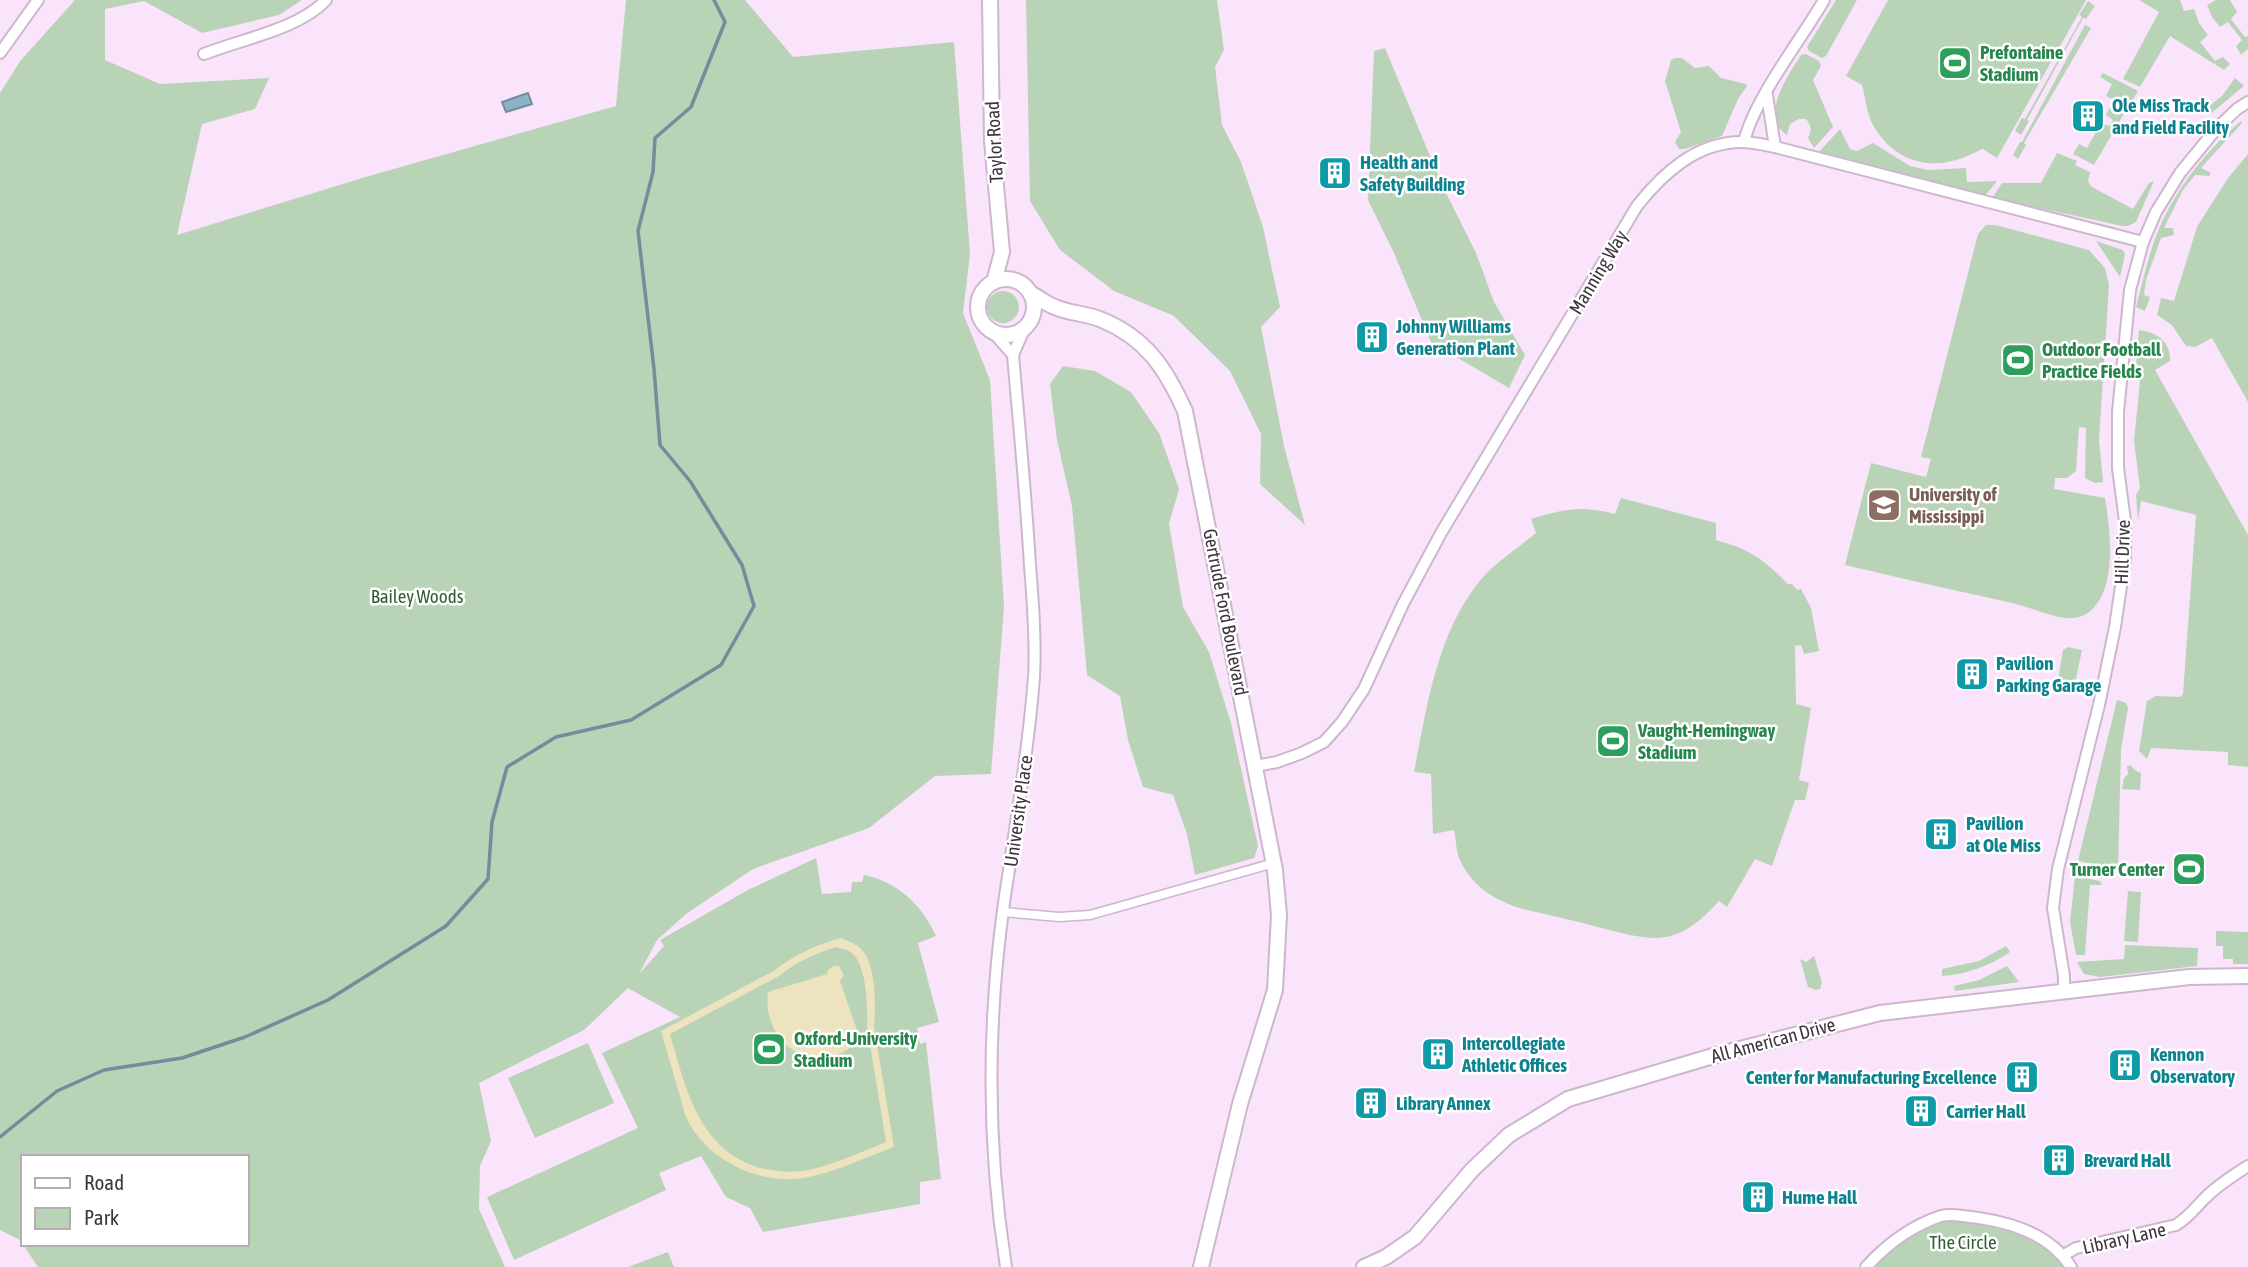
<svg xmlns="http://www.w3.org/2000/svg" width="2248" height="1267" viewBox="0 0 2248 1267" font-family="'Asap Condensed',sans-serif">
  <rect width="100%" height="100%" fill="#fae4fc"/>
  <g fill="#b9d3b7" fill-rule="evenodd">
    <path d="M75,0H302L279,15L202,33L144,1L105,9V60L160,84L269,78L255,109L202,124L177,235L369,176L616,106L626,0H745L793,57L954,42L970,254L963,313L990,380L1004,607L991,774L935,776L869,828L753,869L686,914L657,940L639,974L664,946L660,940L748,890L816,858L822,894L851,892L852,882H862L864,875C898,882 922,905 936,936L918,943L939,1022L917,1028L920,1044L926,1042L941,1179L920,1182V1204L763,1232L750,1208L726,1197L701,1156L659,1173L666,1190L514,1260L487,1197L638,1128L602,1053L680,1017L628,988L584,1030L479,1083L491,1141L480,1166L479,1209L505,1267H38L20,1240L0,1230V93L21,60ZM23,1157H247V1244H23Z"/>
    <polygon points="1026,0 1217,0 1224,50 1215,67 1222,125 1241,162 1263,227 1280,307 1261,327 1284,446 1305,525 1260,484 1261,434 1230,371 1174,316 1114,291 1060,250 1030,201"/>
    <polygon points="1836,0 1857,0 1826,56 1822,58 1809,51 1807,47"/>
    <path d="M1888,0H2086L1997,158L1983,149C1973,153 1963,159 1952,161C1917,171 1882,150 1869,116C1866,107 1865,95 1862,85L1846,76Z"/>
    <polygon points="2139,0 2180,0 2184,11 2194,9 2199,23 2208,35 2200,42 2215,61 2223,57 2230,64 2224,70 2170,36 2140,87 2123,79 2159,12"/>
    <polygon points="2216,0 2230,0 2237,12 2231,19 2245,37 2248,36 2248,49 2241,55 2236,46 2242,40 2228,22 2220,27 2212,17 2207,5"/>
    <polygon points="2088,1 2095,6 2086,19 2083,18 2027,120 2029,121 2021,135 2015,131 2022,118 2025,119 2082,17 2079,15"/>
    <polygon points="2085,25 2091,28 2024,143 2026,145 2018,159 2013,155 2020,142 2022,142"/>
    <polygon points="1385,48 1443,187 1476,253 1494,302 1525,355 1509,388 1431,342 1394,253 1368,200 1374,51"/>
    <path d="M1806,54L1819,61L1821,66L1813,80L1833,127L1814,148L1808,138C1812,130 1811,125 1806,119H1799L1790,124L1787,135C1758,117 1789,74 1801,55Z"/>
    <polygon points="1675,58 1682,58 1695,68 1709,66 1721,78 1746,84 1747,86 1738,99 1722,136 1685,149 1679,149 1675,142 1681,132 1665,81 1671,60"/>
    <polygon points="2103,73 2138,91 2130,104 2126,102 2123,107 2126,110 2094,165 2073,154 2079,144 2087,148 2101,123 2109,126 2113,120 2106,115 2114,100 2106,96 2112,84 2100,77"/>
    <polygon points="2235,78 2244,86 2209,115 2207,108 2222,96"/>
    <path d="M2241,121L2242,123L2201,168L2210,172V176L2195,175L2183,190L2164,228H2173L2174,235L2161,238L2146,280L2144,295L2150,297L2145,311L2136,307C2142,284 2147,261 2155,239C2171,195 2205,151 2241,121Z"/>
    <polygon points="1840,129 1850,149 1857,151 1873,143 1910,166 1928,170 1966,168 1967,182 1997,181 1984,197 1818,153"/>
    <polygon points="2057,153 2077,161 2075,165 2090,172 2088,182 2092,187 2133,209 2149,183 2154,181 2136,222 2128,226 2122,226 1992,198 2002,183 2041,183"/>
    <polygon points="2248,154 2248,402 2212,338 2195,347 2186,346 2172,325 2157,315 2161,298 2174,301 2197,227 2228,178"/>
    <path d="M1986,225H1995L2089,250L2105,268L2109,285L2099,440L2103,482L2095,483L2085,478L2086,428L2079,427L2076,471L2067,478H2055L2054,489L2105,498C2110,530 2119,593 2086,614C2080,618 2071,619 2065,618C2046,615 2027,606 2008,602C1954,590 1899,578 1845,565L1871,463L1926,477L1931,459L1921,457L1978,234Z"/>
    <polygon points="2096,241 2123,250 2125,254 2120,277"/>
    <circle cx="1003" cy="307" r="16"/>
    <path d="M2139,330C2156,332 2171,341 2170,361L2155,370L2248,535V767L2228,765V752L2151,748L2147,759L2139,751L2147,701L2156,696L2180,697L2183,694L2196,515L2141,501L2138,521L2136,495L2140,488L2134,441L2141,371L2136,364Z"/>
    <polygon points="1063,366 1095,371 1131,392 1159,433 1179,489 1169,524 1183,607 1209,652 1231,723 1258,846 1254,858 1195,875 1187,834 1173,795 1143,787 1128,740 1120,696 1087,675 1072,506 1057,440 1050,384"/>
    <path d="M1621,498L1716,523V540C1751,550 1762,558 1788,584H1792L1797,590L1801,589L1811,608L1819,651L1804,654L1801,645L1795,646L1796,704L1811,708L1799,780L1809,783L1805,800H1795L1772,866L1755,859L1727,907L1719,901C1678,946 1658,943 1602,928C1576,921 1549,915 1523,909C1495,901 1471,886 1459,858C1456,850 1456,839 1454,830L1433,834L1431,774L1414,772C1427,707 1436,637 1478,583C1493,564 1517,549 1536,533L1531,519C1564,509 1581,505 1615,514Z"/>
    <polygon points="2068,647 2082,650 2074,688 2057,686 2063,650"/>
    <polygon points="2117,700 2126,703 2128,708 2121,749 2118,869 2078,861"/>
    <polygon points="2130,765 2136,771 2141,773 2140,790 2122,789 2124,778 2128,774 2127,766"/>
    <polygon points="2075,876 2100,881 2102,885 2090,885 2085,955 2076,955 2070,922"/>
    <polygon points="2128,891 2141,892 2138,942 2124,941"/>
    <polygon points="2216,931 2248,932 2248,964 2233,964 2233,959 2223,959 2223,946 2216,946"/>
    <polygon points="2125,945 2198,948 2197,966 2100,977 2084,974 2077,962 2124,959"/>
    <path d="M2006,946L2010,952C1989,966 1968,974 1942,976V969L1979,961Z"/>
    <polygon points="1814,956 1822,982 1820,989 1816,990 1808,987 1800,959 1806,962"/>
    <polygon points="2007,966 2019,982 1955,991 1954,986 1979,980"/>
    <polygon points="588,1043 614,1103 535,1138 508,1078"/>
    <polygon points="1944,1215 2023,1229 2071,1267 1867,1267 1876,1256"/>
    <polygon points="668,1252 674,1267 628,1267"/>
  </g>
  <g fill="#ede3be" fill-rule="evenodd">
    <path d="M841,938C848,941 856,943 861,949C876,963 876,1006 874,1026L894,1147C864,1158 834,1173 803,1178C758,1185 706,1159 687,1119C683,1111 682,1101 679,1093C673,1072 667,1052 661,1031L775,970C794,955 818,944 841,938ZM836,947C841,949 847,949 852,953C867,966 868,1008 867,1026L886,1142C862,1152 830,1166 804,1171C788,1173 772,1171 757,1167C698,1148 685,1086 670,1034L779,976C795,963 816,953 836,947Z"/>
    <path d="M833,966H839L844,975L840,981L860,1039C820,1081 761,1047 768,992L827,974L828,970Z"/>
  </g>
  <polygon fill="#8bb2c5" stroke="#748c9c" stroke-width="2" points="528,93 532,104 506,112 502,102"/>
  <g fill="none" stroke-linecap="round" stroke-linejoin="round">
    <polyline stroke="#748c9c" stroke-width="3.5" points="0,1137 57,1091 104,1070 182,1058 245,1037 328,1000 446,926 488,879 492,822 507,767 556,737 631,720 721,665 754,606 742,565 690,481 660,445 654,369 638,231 653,172 655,138 691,107 725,22 714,0"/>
    <g stroke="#cdb7ce" stroke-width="11">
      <polyline id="pedestrian" points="1003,912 1059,917 1090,915 1274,863"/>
    </g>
    <g stroke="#cdb7ce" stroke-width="14">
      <g id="minor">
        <polyline points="0,53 38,0"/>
        <path d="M204,54C242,39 299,29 326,0"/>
        <polyline points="1767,95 1775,147"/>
        <path d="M1744,142C1754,99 1801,40 1824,0"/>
        <polyline points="992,331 1013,355"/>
        <path d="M1256,766L1277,762L1302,753L1324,742L1342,722L1364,689L1403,604L1441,533L1637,206C1663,173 1697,142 1742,142C1753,142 1765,145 1775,147L2143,242"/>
        <polyline points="2064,991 2064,976 2053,908 2058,869 2099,705 2115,627 2125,559 2125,521 2118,468 2118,412 2130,290 2143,242 2156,212 2180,173 2217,128 2237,109 2248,102"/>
        <path d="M2064,1255L2076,1248L2176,1225C2189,1217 2195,1208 2205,1198C2218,1185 2232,1176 2248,1166"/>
        <path d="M1006,1267C987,1146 987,1024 1004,903C1015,828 1028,753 1034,677C1036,640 1033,602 1030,566C1026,495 1019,425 1013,355L1025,327"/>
        <path d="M1866,1267C1887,1244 1911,1226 1941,1216C1948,1214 1956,1215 1963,1216C2003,1220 2048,1231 2071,1267"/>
      </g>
    </g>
    <g stroke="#cdb7ce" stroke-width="18">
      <g id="tertiary">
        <polyline points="990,0 992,141 1002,252 994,282"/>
        <circle cx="1006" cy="307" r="28"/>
        <path d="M1031,294C1039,297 1046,304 1055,307C1070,314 1087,313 1102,320C1146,338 1166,369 1185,411L1275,870L1279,915L1275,990L1240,1104L1201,1267"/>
        <polyline points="1364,1267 1386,1257 1415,1237 1472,1170 1509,1135 1568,1099 1713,1056 1880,1013 2189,977 2248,976"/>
      </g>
    </g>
    <use href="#pedestrian" stroke="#fff" stroke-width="8"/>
    <use href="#minor" stroke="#fff" stroke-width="10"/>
    <use href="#tertiary" stroke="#fff" stroke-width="14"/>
  </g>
  <defs>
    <g id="stadium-square" transform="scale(1.75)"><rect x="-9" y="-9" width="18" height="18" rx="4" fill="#2e9e5b" stroke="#fff"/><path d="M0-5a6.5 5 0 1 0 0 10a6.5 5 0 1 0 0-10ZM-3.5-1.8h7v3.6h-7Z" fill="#fff"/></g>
    <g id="building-square" transform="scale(1.75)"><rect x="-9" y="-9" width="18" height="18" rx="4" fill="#0f9aa8" stroke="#fff"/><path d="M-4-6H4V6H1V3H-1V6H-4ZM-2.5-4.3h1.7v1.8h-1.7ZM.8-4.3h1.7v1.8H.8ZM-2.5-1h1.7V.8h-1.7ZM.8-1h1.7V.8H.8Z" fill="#fff"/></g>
    <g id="university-square" transform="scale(1.75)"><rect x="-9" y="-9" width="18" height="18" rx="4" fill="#8d6e63" stroke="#fff"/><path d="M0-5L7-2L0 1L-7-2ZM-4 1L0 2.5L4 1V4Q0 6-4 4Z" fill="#fff"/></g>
  </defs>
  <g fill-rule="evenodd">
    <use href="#stadium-square" x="1955" y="63"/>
    <use href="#building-square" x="2088" y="116"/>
    <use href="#building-square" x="1335" y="173"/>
    <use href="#building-square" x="1372" y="337"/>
    <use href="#stadium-square" x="2018" y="360"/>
    <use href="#university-square" x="1884" y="505"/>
    <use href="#building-square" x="1972" y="674"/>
    <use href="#stadium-square" x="1613" y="741"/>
    <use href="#building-square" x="1941" y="834"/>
    <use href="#stadium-square" x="2189" y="869"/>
    <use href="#stadium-square" x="769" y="1049"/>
    <use href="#building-square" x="1438" y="1054"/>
    <use href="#building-square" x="2125" y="1065"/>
    <use href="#building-square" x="2022" y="1077"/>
    <use href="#building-square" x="1371" y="1103"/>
    <use href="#building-square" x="1921" y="1111"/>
    <use href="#building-square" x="2059" y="1160"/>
    <use href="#building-square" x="1758" y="1197"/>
  </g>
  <g text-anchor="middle" stroke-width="5" stroke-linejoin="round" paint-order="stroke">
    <g font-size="19" font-weight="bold" fill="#27864d" stroke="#fff" text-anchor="start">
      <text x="1980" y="59">Prefontaine<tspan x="1980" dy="22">Stadium</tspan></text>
      <text x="2042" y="356">Outdoor Football<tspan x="2042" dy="22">Practice Fields</tspan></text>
      <text x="1638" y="737">Vaught-Hemingway<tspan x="1638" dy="22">Stadium</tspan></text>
      <text x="2164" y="876" text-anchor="end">Turner Center</text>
      <text x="794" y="1045">Oxford-University<tspan x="794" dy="22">Stadium</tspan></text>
    </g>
    <g font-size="19" font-weight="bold" fill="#0d838f" stroke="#fff" text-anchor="start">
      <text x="2112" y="112">Ole Miss Track<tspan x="2112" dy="22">and Field Facility</tspan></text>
      <text x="1360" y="169">Health and<tspan x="1360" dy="22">Safety Building</tspan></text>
      <text x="1396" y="333">Johnny Williams<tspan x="1396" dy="22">Generation Plant</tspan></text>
      <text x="1996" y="670">Pavilion<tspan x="1996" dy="22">Parking Garage</tspan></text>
      <text x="1966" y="830">Pavilion<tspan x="1966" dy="22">at Ole Miss</tspan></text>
      <text x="1462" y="1050">Intercollegiate<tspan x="1462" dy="22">Athletic Offices</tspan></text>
      <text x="2150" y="1061">Kennon<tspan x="2150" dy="22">Observatory</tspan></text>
      <text x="1997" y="1084" text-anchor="end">Center for Manufacturing Excellence</text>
      <text x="1396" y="1110">Library Annex</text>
      <text x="1946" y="1118">Carrier Hall</text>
      <text x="2084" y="1167">Brevard Hall</text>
      <text x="1782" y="1204">Hume Hall</text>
    </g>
    <g font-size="19" fill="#3e353e" stroke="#fff">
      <text transform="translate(994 142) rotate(-93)" y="7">Taylor Road</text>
      <text transform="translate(1598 272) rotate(-59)" y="7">Manning Way</text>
      <text transform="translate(2122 552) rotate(-88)" y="7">Hill Drive</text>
      <text transform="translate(1226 612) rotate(79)" y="7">Gertrude Ford Boulevard</text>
      <text transform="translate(1018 811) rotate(-82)" y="7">University Place</text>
      <text transform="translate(1773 1040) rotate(-15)" y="7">All American Drive</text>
      <text transform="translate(2124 1238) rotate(-13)" y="7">Library Lane</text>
    </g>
    <g font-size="19" font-weight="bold" fill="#785e54" stroke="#fff" text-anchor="start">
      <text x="1909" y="501">University of<tspan x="1909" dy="22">Mississippi</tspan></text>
    </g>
    <g font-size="19" fill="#355d34" stroke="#fff">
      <text x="417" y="603">Bailey Woods</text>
      <text x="1963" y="1249">The Circle</text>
    </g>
  </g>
  <rect x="21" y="1155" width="228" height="91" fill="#ffffff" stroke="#b2aeb2" stroke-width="2"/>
  <rect x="35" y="1178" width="35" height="10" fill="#ffffff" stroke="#b2aeb2" stroke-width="2"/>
  <text x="84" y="1190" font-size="21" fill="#3e353e">Road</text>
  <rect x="35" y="1208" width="35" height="21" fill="#b9d3b7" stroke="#b2aeb2" stroke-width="2"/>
  <text x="84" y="1225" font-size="21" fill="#3e353e">Park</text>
</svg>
